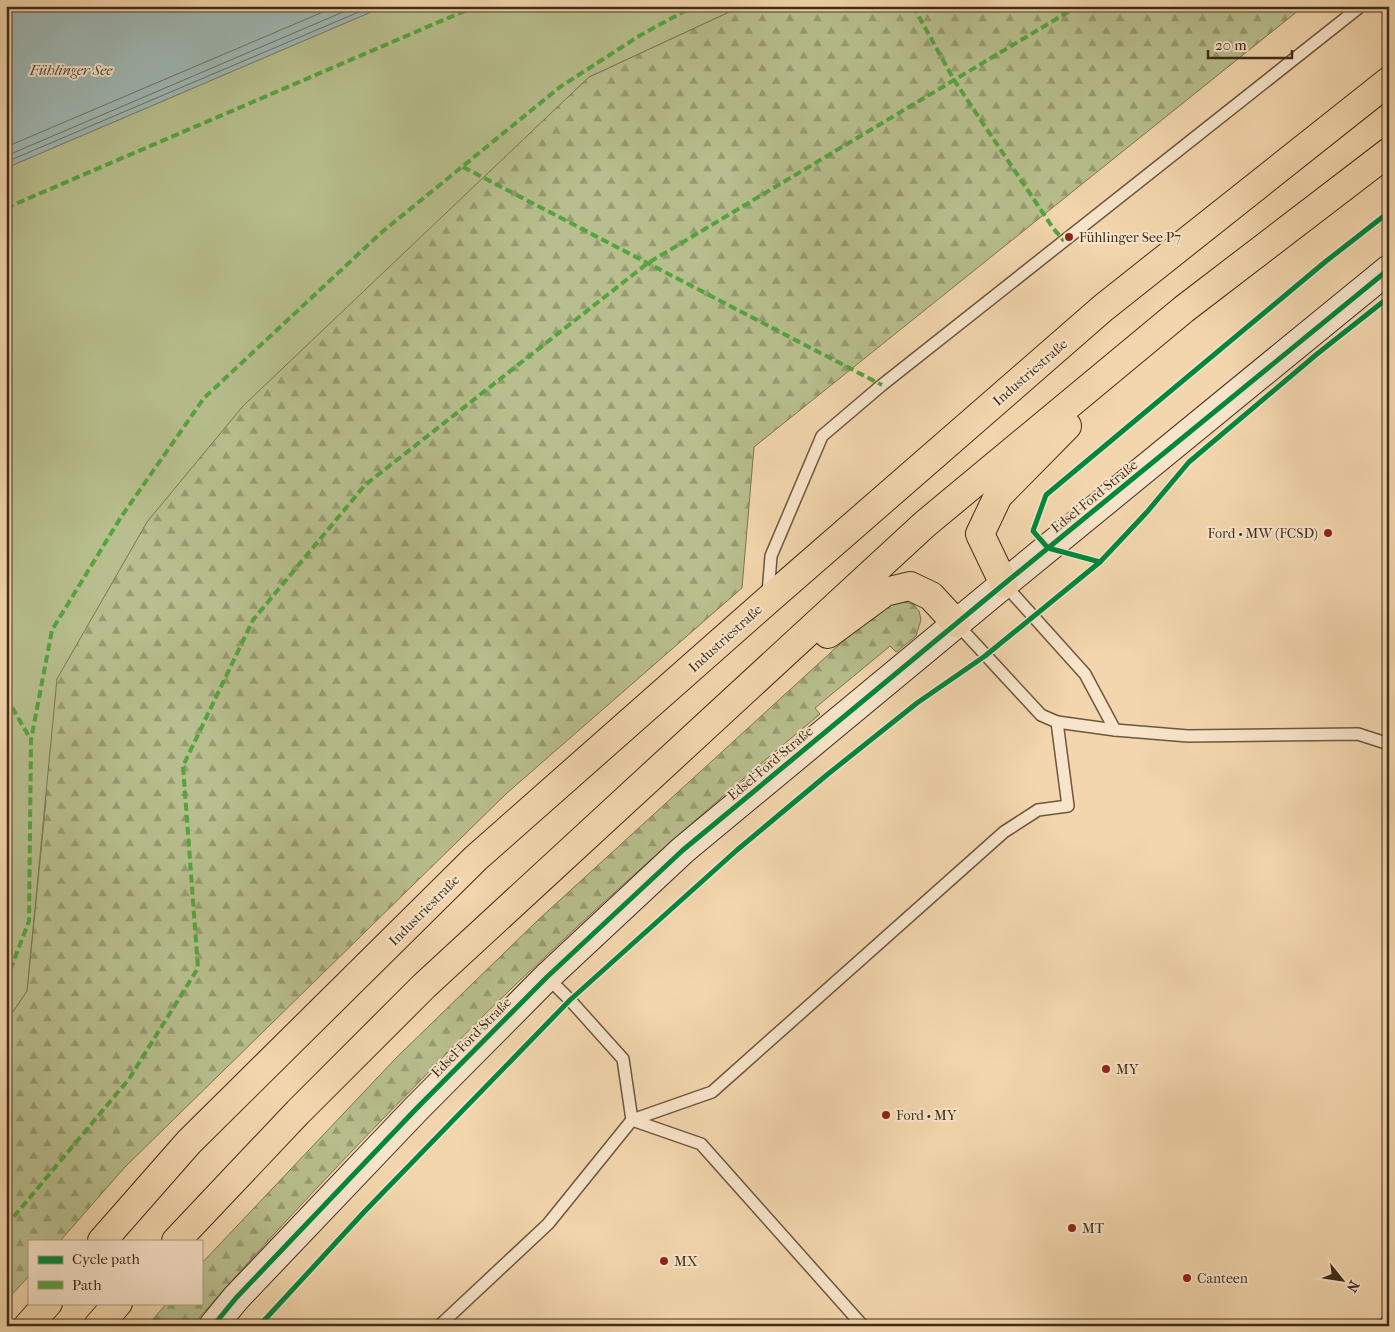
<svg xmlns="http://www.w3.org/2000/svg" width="1395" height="1332" viewBox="0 0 1395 1332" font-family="'IM FELL French Canon',serif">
  <defs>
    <pattern id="forest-firs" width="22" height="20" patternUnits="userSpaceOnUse" patternTransform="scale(1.25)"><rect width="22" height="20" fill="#b8be8d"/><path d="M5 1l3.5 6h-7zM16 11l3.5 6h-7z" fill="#979b72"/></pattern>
  </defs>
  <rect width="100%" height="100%" fill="#f3d6ad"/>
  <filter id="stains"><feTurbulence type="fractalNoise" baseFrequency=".004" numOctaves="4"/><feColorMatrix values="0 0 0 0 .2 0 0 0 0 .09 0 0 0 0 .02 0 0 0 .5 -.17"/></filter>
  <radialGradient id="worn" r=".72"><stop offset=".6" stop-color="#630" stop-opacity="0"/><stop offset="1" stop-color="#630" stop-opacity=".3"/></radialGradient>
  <g fill="url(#forest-firs)" stroke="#7c7653">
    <polygon points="742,6 1304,6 754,447 742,588 507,793 125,1167 60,1241 29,1241 29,1276 6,1301 6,1022 27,991 46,801 6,622 589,77"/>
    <path d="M898,601L913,604L919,611L921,620L916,636L896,652L890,646L815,708L820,714C713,803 610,894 510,990C479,1019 450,1050 420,1081C342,1160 265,1242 192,1326H147L167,1303H201V1264L397,1057L537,921L840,644C857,629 876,607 898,601Z"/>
  </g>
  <polygon fill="#b8be8d" stroke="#7c7653" points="385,6 742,6 589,77 243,406 147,522 57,679 27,991 6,1022 6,168"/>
  <polygon fill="#9eb7b3" stroke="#788075" points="6,6 385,6 6,168"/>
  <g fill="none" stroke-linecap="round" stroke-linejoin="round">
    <g stroke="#6e7266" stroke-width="1">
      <polyline points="6,147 337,6"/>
      <polyline points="6,156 357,6"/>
      <polyline points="6,162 373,6"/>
    </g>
    <g stroke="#6c573e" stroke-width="14">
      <g id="lane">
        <polyline points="1004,584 1085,674 1115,730"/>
        <polyline points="768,594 771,556 822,436 882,385 1361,6"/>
        <polyline points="956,623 1041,715 1057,722 1115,730 1188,736 1358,734 1389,744"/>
        <polyline points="547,977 570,1000 623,1059 632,1120 712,1092 1004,832 1038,810 1068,806 1057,722"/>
        <polyline points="439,1326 548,1224 632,1120 701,1144 863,1326"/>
        <polyline points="1383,1326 1389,1320"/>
      </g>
    </g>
    <g stroke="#3f2d19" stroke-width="30">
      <polyline id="secondary" points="213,1326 236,1298 416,1109 547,977 683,850 1004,584 1389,269"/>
    </g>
    <g stroke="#3f2d19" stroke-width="30">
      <g id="highway">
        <polyline points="1004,584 980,534 998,496 1067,426"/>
        <polyline points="828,634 885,592 910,586 931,596 956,623"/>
        <polyline points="102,1241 189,1142 476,858 768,600 1103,308 1389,81"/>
        <polyline points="176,1241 298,1112 424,986 925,524 1184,309 1389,152"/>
        <polyline points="28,1326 48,1303"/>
        <polyline points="98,1326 118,1303"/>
      </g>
    </g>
    <use href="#lane" stroke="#f7e4ca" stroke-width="11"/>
    <use href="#secondary" stroke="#f7e4ca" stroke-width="28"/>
    <use href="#highway" stroke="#f3d6ad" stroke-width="28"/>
    <g stroke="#54a440" stroke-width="4" stroke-dasharray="8 4" stroke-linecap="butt">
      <polyline points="913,6 954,80 1053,228 1064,241"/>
      <polyline points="463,167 882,385"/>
      <polyline points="6,208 476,6"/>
      <polyline points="6,697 31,740"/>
      <polyline points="6,981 29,921 31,740 52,630 121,517 204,398 382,232 560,87 639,36 694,6"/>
      <polyline points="6,1226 129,1079 198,968 183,766 253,620 365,485 648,263 1078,6"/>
    </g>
    <g stroke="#f7e4ca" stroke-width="8">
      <g id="cycleway">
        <polyline points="1100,562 1048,548 1033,531 1046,495 1325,262 1389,212"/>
        <polyline points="213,1326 236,1298 416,1109 547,977 683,850 1004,584 1389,269"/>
        <polyline points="259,1326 365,1211 570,1000 737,850 828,774 917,703 985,656 1100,562 1147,512 1189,462 1317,354 1389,297"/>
      </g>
    </g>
    <use href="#cycleway" stroke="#00873e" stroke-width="5"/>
  </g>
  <g fill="#8f2418" stroke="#f7e4ca" stroke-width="2">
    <circle cx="1069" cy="237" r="5"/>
    <circle cx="1328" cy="533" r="5"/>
    <circle cx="1106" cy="1069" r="5"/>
    <circle cx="886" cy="1115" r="5"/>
    <circle cx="1072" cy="1228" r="5"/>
    <circle cx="664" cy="1261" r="5"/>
    <circle cx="1187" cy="1278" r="5"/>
  </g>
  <g text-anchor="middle" stroke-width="4" stroke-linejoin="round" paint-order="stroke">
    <g font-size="14" fill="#3f2d19" stroke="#f7e4ca" text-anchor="start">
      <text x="1079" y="242">Fühlinger See P7</text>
      <text x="1318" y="538" text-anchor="end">Ford • MW (FCSD)</text>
      <text x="1116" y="1074">MY</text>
      <text x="896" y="1120">Ford • MY</text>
      <text x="1082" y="1233">MT</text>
      <text x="674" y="1266">MX</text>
      <text x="1197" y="1283">Canteen</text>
    </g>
    <g font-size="14" fill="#3f2d19" stroke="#f7e4ca">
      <text transform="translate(1030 372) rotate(-41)" y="5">Industriestraße</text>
      <text transform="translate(1094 496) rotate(-39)" y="5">Edsel-Ford-Straße</text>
      <text transform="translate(725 638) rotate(-42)" y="5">Industriestraße</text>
      <text transform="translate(770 763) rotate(-40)" y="5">Edsel-Ford-Straße</text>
      <text transform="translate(424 910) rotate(-45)" y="5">Industriestraße</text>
      <text transform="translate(471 1037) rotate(-45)" y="5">Edsel-Ford-Straße</text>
    </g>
    <g font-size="15" font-style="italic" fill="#524938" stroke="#f7e4ca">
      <text x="71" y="75">Fühlinger See</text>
    </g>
  </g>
  <rect width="1395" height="1332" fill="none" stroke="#f3d6ad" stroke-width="25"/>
  <rect x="8" y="8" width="1380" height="1317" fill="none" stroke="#3f2d19" stroke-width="2.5"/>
  <rect x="12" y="12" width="1370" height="1307" fill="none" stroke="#3f2d19"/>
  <rect x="28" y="1240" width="175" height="65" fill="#f7e4ca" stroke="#ad9b83"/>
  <rect x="38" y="1256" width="25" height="8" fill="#00873e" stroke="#ad9b83"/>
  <text x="72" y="1264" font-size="15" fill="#3f2d19">Cycle path</text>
  <rect x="38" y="1281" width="25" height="8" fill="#54a440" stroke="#ad9b83"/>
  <text x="72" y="1290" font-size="15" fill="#3f2d19">Path</text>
  <g transform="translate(1342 1280) rotate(120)" stroke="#f7e4ca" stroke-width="4" paint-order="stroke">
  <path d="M0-4L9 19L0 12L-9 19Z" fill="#3f2d19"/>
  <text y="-8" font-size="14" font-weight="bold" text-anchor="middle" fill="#3f2d19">N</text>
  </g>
  <path d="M1208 50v8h84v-8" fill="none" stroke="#3f2d19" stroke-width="2.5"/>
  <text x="1215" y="50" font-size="15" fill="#3f2d19" stroke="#f7e4ca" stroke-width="4" paint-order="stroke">20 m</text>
  <rect width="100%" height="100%" filter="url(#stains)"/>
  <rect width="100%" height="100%" fill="url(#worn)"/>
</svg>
